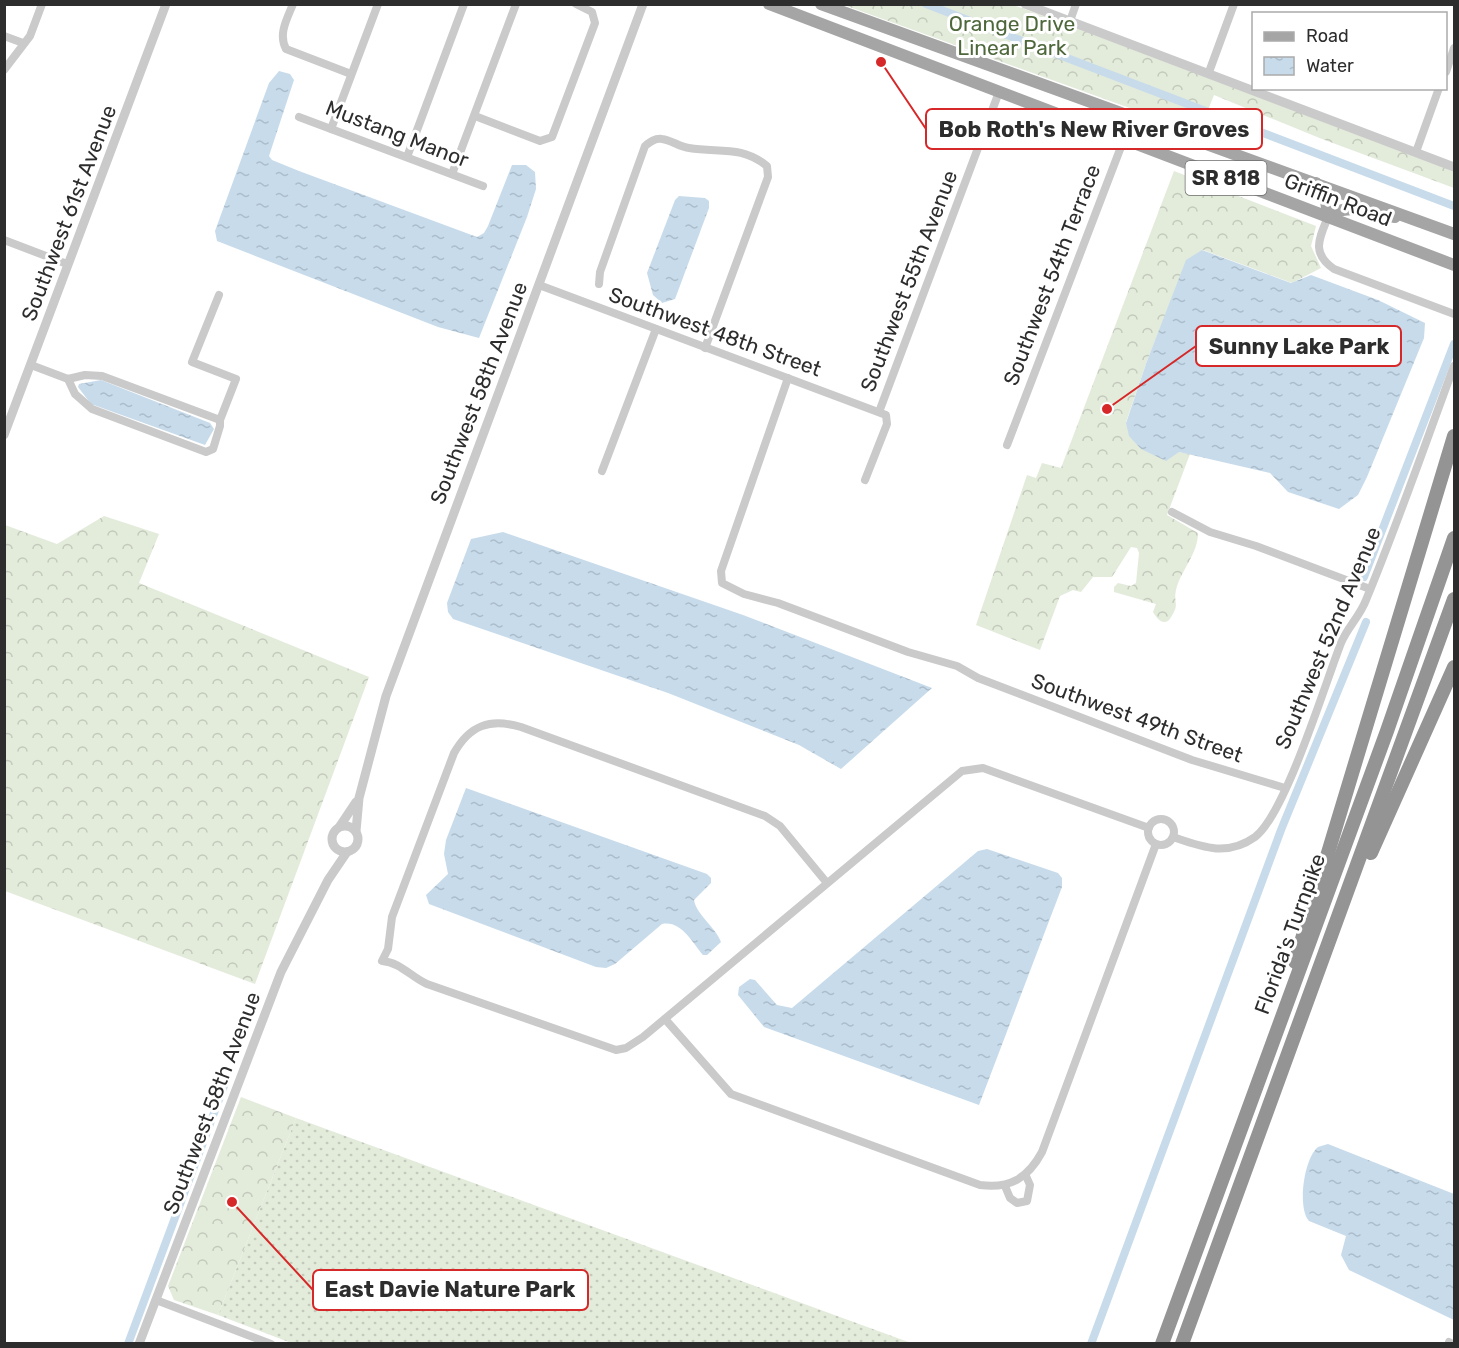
<svg xmlns="http://www.w3.org/2000/svg" width="1459" height="1348" viewBox="0 0 1459 1348" font-family="Rubik,sans-serif">
  <defs>
    <pattern id="grass-dots" width="8" height="8" patternUnits="userSpaceOnUse" patternTransform="scale(1.5)"><rect width="8" height="8" fill="#e3ebdb"/><path d="M2 2h.1M6 6h.1" fill="none" stroke="#c3cabc" stroke-width="1.8" stroke-linecap="round"/></pattern>
    <pattern id="forest-crowns" width="20" height="18" patternUnits="userSpaceOnUse" patternTransform="scale(1.5)"><rect width="20" height="18" fill="#e3ebdb"/><path d="M2 6a3 3 0 1 1 6 0M12 15a3 3 0 1 1 6 0" fill="none" stroke="#c3cabc"/></pattern>
    <pattern id="water-ripples" width="26" height="14" patternUnits="userSpaceOnUse" patternTransform="scale(1.5)"><rect width="26" height="14" fill="#c7dbeb"/><path d="M2 4q2-2 4 0t4 0M15 11q2-2 4 0t4 0" fill="none" stroke="#abbcca"/></pattern>
  </defs>
  <rect width="100%" height="100%" fill="#fff"/>
  <polygon fill="url(#grass-dots)" points="296,1118 911,1343 294,1344 218,1315"/>
  <g fill="url(#forest-crowns)">
    <polygon points="844,5 1013,5 1173,62 1436,164 1454,172 1454,188 1322,139 1214,95 1199,133"/>
    <path d="M1174,171L1316,226L1311,246L1321,268L1292,283L1203,250L1187,260L1147,361L1126,422L1179,452L1190,454L1167,515L1198,533C1198,554 1181,570 1176,590C1173,605 1181,603 1169,620C1162,626 1156,617 1153,612L1156,604L1114,592V587L1118,583L1131,586L1136,583L1139,553L1137,548L1131,547L1112,577H1093L1081,592L1073,590L1060,596L1040,650L976,625L1027,475L1036,478L1042,463L1061,468Z"/>
    <polygon points="104,516 159,534 139,583 369,677 255,984 5,891 5,525 57,544"/>
    <polygon points="241,1097 296,1118 218,1315 174,1300 168,1286"/>
  </g>
  <g fill="url(#water-ripples)">
    <polygon points="279,71 290,74 294,80 269,156 272,160 299,171 477,237 484,233 488,226 512,165 526,165 535,172 536,189 527,217 479,338 438,327 217,241 215,231 269,83"/>
    <polygon points="679,196 705,198 709,201 709,208 675,299 662,303 653,295 647,273 675,200"/>
    <polygon points="1202,250 1291,283 1311,275 1378,300 1425,323 1424,338 1367,477 1358,495 1339,509 1288,492 1270,473 1179,452 1166,461 1141,449 1129,436 1126,423 1147,361 1186,260"/>
    <polygon points="101,380 210,423 214,429 205,445 91,404 78,387 79,384"/>
    <polygon points="503,532 743,615 932,688 841,769 799,745 668,693 453,619 448,612 447,603 471,539"/>
    <path d="M466,788L707,874L711,878V883L694,900C697,916 715,926 721,942L707,955H703C692,942 681,920 662,924L615,964L606,968L596,967L429,904L426,895L448,874L444,854L446,840Z"/>
    <polygon points="987,849 1058,873 1062,878 1062,887 979,1105 764,1027 738,995 739,987 750,979 755,980 777,1005 792,1008 978,851"/>
    <path d="M1328,1144L1454,1194V1320L1349,1270L1341,1255L1346,1236L1309,1221C1297,1208 1304,1158 1318,1147C1319,1147 1327,1144 1328,1144Z"/>
  </g>
  <g fill="none" stroke-linecap="round" stroke-linejoin="round">
    <g stroke="#c7dbeb" stroke-width="8">
      <polyline points="926,4 1454,206"/>
      <polyline points="1364,577 1454,344"/>
      <polyline points="128,1344 227,1078"/>
      <polyline points="1091,1344 1281,830 1366,622"/>
    </g>
    <g stroke="#cacaca" stroke-width="8">
      <path d="M293,4C287,19 278,34 286,49L351,74"/>
      <polyline points="1070,21 1076,4"/>
      <polyline points="4,36 23,43"/>
      <polyline points="4,70 30,36 42,4"/>
      <polyline points="1209,72 1234,4"/>
      <polyline points="1446,72 1454,48"/>
      <polyline points="475,116 540,141 552,137 595,23 592,12 576,4"/>
      <polyline points="299,117 483,186"/>
      <polyline points="331,129 378,4"/>
      <polyline points="1416,152 1439,88"/>
      <polyline points="407,157 464,4"/>
      <polyline points="452,174 516,4"/>
      <path d="M1328,217C1319,239 1311,253 1334,269L1454,314"/>
      <polyline points="4,240 67,264"/>
      <path d="M599,284L600,272L645,146C650,142 655,138 662,139C671,140 680,147 689,148C719,153 741,145 767,166L768,177L705,348"/>
      <polyline points="539,285 886,415 887,424 865,480"/>
      <polyline points="31,365 68,379 85,375 102,376 220,420"/>
      <polyline points="788,378 721,571 722,583 744,594 778,603 908,652 957,666 978,678 1192,760 1285,788"/>
      <polyline points="68,379 75,394 92,409 206,452 213,449 220,426 220,420 236,379 192,362 219,295"/>
      <polyline points="879,412 999,92"/>
      <polyline points="1007,445 1132,118"/>
      <polyline points="602,471 656,329"/>
      <polyline points="1172,512 1210,532 1256,546 1370,589"/>
      <circle cx="1161" cy="832" r="13"/>
      <path d="M1173,837C1202,847 1227,857 1255,837C1285,815 1325,684 1341,643C1347,628 1360,616 1366,600C1398,523 1425,444 1454,366"/>
      <path d="M827,883L780,826L765,816L521,727C490,718 470,725 454,753L392,917L388,949L382,961C400,962 411,977 427,984L616,1050L626,1048L643,1037L962,771L983,768L1149,828"/>
      <path d="M665,1019L731,1094L980,1185C1010,1189 1028,1178 1042,1152L1156,844"/>
      <polyline points="1005,1186 1010,1198 1017,1203 1027,1201 1030,1185 1026,1176"/>
      <polyline points="156,1300 271,1344"/>
      <polyline points="1449,1342 1453,1344"/>
    </g>
    <g stroke="#cacaca" stroke-width="9">
      <polyline points="1025,4 1454,167"/>
      <polyline points="4,435 166,4"/>
      <circle cx="345" cy="839" r="13"/>
      <polyline points="340,826 356,802"/>
      <polyline points="356,831 359,798 386,696 643,4"/>
      <polyline points="139,1344 281,972 328,880 347,852"/>
    </g>
    <g stroke="#a5a5a5" stroke-width="12">
      <polyline points="769,4 1454,265"/>
      <polyline points="821,4 1454,234"/>
      <polyline points="1316,183 1326,200 1328,217"/>
      <path d="M1328,217C1345,201 1375,214 1395,217"/>
    </g>
    <g stroke="#949494" stroke-width="14">
      <polyline points="1371,853 1454,667"/>
      <polyline points="1295,962 1454,436"/>
      <polyline points="1162,1344 1387,731 1454,538"/>
      <polyline points="1182,1344 1454,599"/>
    </g>
  </g>
  <g text-anchor="middle" stroke-width="6" stroke-linejoin="round" paint-order="stroke">
    <rect fill="#fff" stroke="#6c6c6c" stroke-width="1.5" x="1185.5" y="161" width="81" height="34" rx="4.5"/>
    <g font-size="20" font-weight="bold" fill="#2d2d2d">
      <text x="1226" y="185">SR 818</text>
    </g>
    <g font-size="21" fill="#4e683b" stroke="#fff">
      <text x="1012" y="31">Orange Drive<tspan x="1012" dy="24">Linear Park</tspan></text>
    </g>
    <g font-size="21" fill="#2d2d2d" stroke="#fff">
      <text transform="translate(397 134) rotate(21)" y="7">Mustang Manor</text>
      <text transform="translate(1338 200) rotate(21)" y="7">Griffin Road</text>
      <text transform="translate(69 213) rotate(-69)" y="7">Southwest 61st Avenue</text>
      <text transform="translate(1052 275) rotate(-69)" y="7">Southwest 54th Terrace</text>
      <text transform="translate(909 281) rotate(-69)" y="7">Southwest 55th Avenue</text>
      <text transform="translate(715 332) rotate(20)" y="7">Southwest 48th Street</text>
      <text transform="translate(479 393) rotate(-69)" y="7">Southwest 58th Avenue</text>
      <text transform="translate(1328 638) rotate(-67)" y="7">Southwest 52nd Avenue</text>
      <text transform="translate(1137 718) rotate(20)" y="7">Southwest 49th Street</text>
      <text transform="translate(1290 934) rotate(-70)" y="7">Florida's Turnpike</text>
      <text transform="translate(212 1103) rotate(-69)" y="7">Southwest 58th Avenue</text>
    </g>
  </g>
  <path fill="none" stroke="#d62828" stroke-width="2" d="M881 62L926 129M1107 409L1196 346M232 1202L313 1290"/>
  <g fill="#d62828" stroke="#fff" stroke-width="2">
    <circle cx="881" cy="62" r="6"/>
    <circle cx="1107" cy="409" r="6"/>
    <circle cx="232" cy="1202" r="6"/>
  </g>
  <g fill="#fff" stroke="#d62828" stroke-width="2">
    <rect x="926" y="109" width="336" height="40" rx="6"/>
    <rect x="1196" y="326" width="205" height="40" rx="6"/>
    <rect x="313" y="1270" width="275" height="40" rx="6"/>
  </g>
  <g font-size="22" text-anchor="middle" font-weight="bold" fill="#2d2d2d">
    <text x="1094" y="137">Bob Roth's New River Groves</text>
    <text x="1299" y="354">Sunny Lake Park</text>
    <text x="450" y="1297">East Davie Nature Park</text>
  </g>
  <rect width="1459" height="1348" fill="none" stroke="#2d2d2d" stroke-width="12"/>
  <rect x="1252" y="12" width="195" height="78" fill="#ffffff" stroke="#ababab" stroke-width="1.5"/>
  <rect x="1264" y="32" width="30" height="9" fill="#a5a5a5" stroke="#ababab" stroke-width="1.5"/>
  <text x="1306" y="42" font-size="18" fill="#2d2d2d">Road</text>
  <rect x="1264" y="57" width="30" height="18" fill="url(#water-ripples)" stroke="#ababab" stroke-width="1.5"/>
  <text x="1306" y="72" font-size="18" fill="#2d2d2d">Water</text>
</svg>
